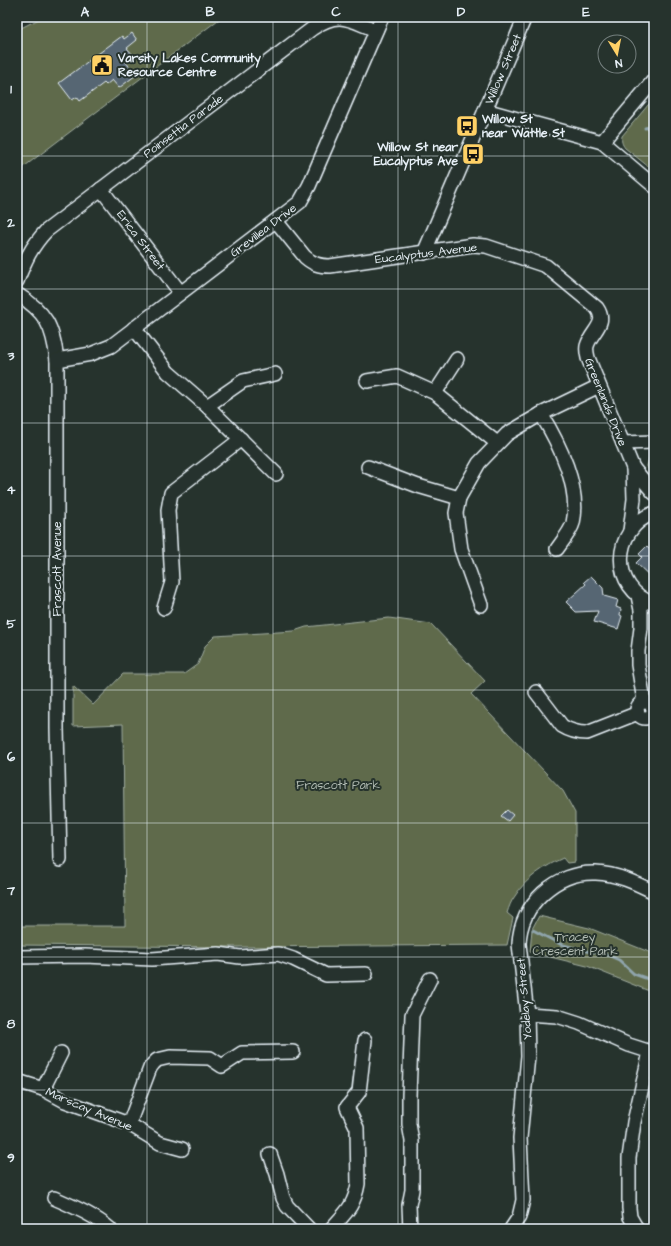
<svg xmlns="http://www.w3.org/2000/svg" width="671" height="1246" viewBox="0 0 671 1246" font-family="'Architects Daughter',sans-serif">
  <rect width="100%" height="100%" fill="#26332d"/>
  <filter id="ink" filterUnits="userSpaceOnUse"><feTurbulence type="fractalNoise" baseFrequency=".025" numOctaves="2"/><feDisplacementMap in="SourceGraphic" scale="8" xChannelSelector="R" yChannelSelector="G"/><feConvolveMatrix kernelMatrix="1 2 1 2 8 2 1 2 1" color-interpolation-filters="sRGB"/></filter>
  <g filter="url(#ink)">
    <g fill="#5e6b4c" stroke="#a3aea2">
      <polygon points="43,17 222,17 17,172 17,30"/>
      <path d="M654,98V171L625,148C622,144 621,141 622,136Z"/>
      <polygon points="654,455 654,478 650,474 647,466 649,458"/>
      <path d="M389,618L431,624L485,681L471,694L563,791L575,813V862L567,863L563,858C545,866 526,878 515,896C511,901 509,907 507,913L513,918L507,945L235,947L17,945V926H125L123,724L73,726V686L93,705L123,674H184L198,664L205,646L215,636L294,631L306,627Z"/>
      <polygon points="539,916 589,928 654,954 654,993 587,966 530,952 532,929"/>
    </g>
    <g fill="none" stroke-linecap="round" stroke-linejoin="round">
      <g stroke="#90a5ad" stroke-width="3">
        <polyline points="645,128 654,126"/>
        <polyline points="533,930 560,944 585,951 603,953 619,960 634,974 654,981"/>
      </g>
    </g>
    <g fill="#576673" stroke="#e8f1f8">
      <polygon points="132,33 137,40 127,48 133,55 125,61 136,75 119,88 112,80 106,85 104,83 80,101 77,97 72,100 59,83 122,36 124,39"/>
      <polygon points="654,545 654,580 636,563 642,557 639,554 647,546 650,549"/>
      <polygon points="591,576 603,588 604,596 618,600 616,607 621,609 620,615 622,616 618,629 594,622 598,611 576,612 566,602 586,584 584,582"/>
      <polygon points="507,810 513,815 508,821 501,816"/>
    </g>
    <g fill="none" stroke-linecap="round" stroke-linejoin="round">
      <g stroke="#e8f1f8" stroke-width="16">
        <g id="minor">
          <polyline points="485,110 602,142 654,186"/>
          <polyline points="602,142 654,80"/>
          <polyline points="101,189 180,292"/>
          <path d="M276,221L305,257C313,264 319,266 330,266L459,247L473,245L486,246L546,266L597,308C608,324 591,331 587,346C586,350 587,354 588,358L633,468L634,499L630,531"/>
          <polyline points="424,253 525,17"/>
          <path d="M17,281C25,261 31,247 46,231L313,28C340,10 349,20 376,30"/>
          <path d="M17,294C46,312 53,326 57,360V728L60,860"/>
          <polyline points="134,328 168,372 207,406 276,474"/>
          <polyline points="57,360 91,354 111,346 300,202 309,186 382,17"/>
          <polyline points="367,381 397,376 435,393 497,443"/>
          <polyline points="435,393 457,359"/>
          <polyline points="207,406 243,381 275,374"/>
          <path d="M541,414C559,443 581,488 573,523C571,531 561,543 557,549"/>
          <polyline points="623,443 654,442"/>
          <polyline points="368,467 418,486 459,498"/>
          <polyline points="633,468 654,493"/>
          <path d="M654,513C611,529 610,589 654,604"/>
          <polyline points="638,596 641,610 641,628 638,651 638,665 644,701"/>
          <polyline points="481,605 461,549 456,513 459,498 479,463 507,434 541,414 599,386"/>
          <polyline points="164,608 172,582 168,510 171,493 241,439"/>
          <path d="M536,692L562,726C570,731 577,733 587,733L638,713"/>
          <circle cx="645" cy="710" r="8"/>
          <polyline points="17,957 85,956 152,959 218,954 240,957 278,954 293,959 326,975 366,974"/>
          <polyline points="527,1014 557,1016 579,1023 629,1045 654,1053"/>
          <polyline points="17,1081 43,1089 65,1101 129,1124 160,1143 182,1149"/>
          <polyline points="43,1089 61,1053"/>
          <polyline points="129,1124 150,1068 153,1064 157,1060 170,1057 210,1058 222,1066 242,1053 293,1052"/>
          <polyline points="270,1154 277,1174 283,1198 287,1206 309,1229"/>
          <path d="M54,1198C74,1207 94,1215 110,1229"/>
          <path d="M331,1229C345,1213 354,1207 358,1184L357,1128L347,1107L359,1092L365,1040"/>
          <polyline points="410,1229 409,1205 412,1190 412,1141 409,1124 409,1096 412,1015 430,979"/>
          <path d="M511,1229L519,1217L523,1200L520,1138L528,1056L527,1014L519,944C520,904 557,871 596,873C617,874 636,883 654,892"/>
          <polyline points="637,1229 630,1217 629,1208 629,1158 634,1122 650,1052"/>
        </g>
      </g>
      <use href="#minor" stroke="#26332d" stroke-width="13"/>
    </g>
  </g>
  <path fill="none" stroke="#e8f1f8" stroke-width="1" stroke-opacity="0.55" d="M147,17V1229M273,17V1229M398,17V1229M524,17V1229M17,156H654M17,289H654M17,423H654M17,556H654M17,690H654M17,823H654M17,957H654M17,1090H654"/>
  <defs>
    <g id="civic-square" transform="scale(1.15)"><rect x="-9" y="-9" width="18" height="18" rx="4" fill="#ffd166" stroke="#26332d"/><path d="M-.6-6.5H3V-4.5H.6V-3L4-1V1h2V6H-6V1h2V-1L-.6-3ZM-1.2 2.5V6h2.4V2.5Z" fill="#111"/></g>
    <g id="bus-square" transform="scale(1.15)"><rect x="-9" y="-9" width="18" height="18" rx="4" fill="#ffd166" stroke="#26332d"/><path d="M-5-6H5V4H4V6H2V4H-2V6H-4V4H-5ZM-3.5-4V0h7V-4ZM-3.5 1.2v1.5H-2V1.2ZM2 1.2v1.5H3.5V1.2Z" fill="#111"/></g>
  </defs>
  <g fill-rule="evenodd">
    <use href="#civic-square" x="102" y="65"/>
    <use href="#bus-square" x="467" y="126"/>
    <use href="#bus-square" x="473" y="154"/>
  </g>
  <g text-anchor="middle" stroke-width="4" stroke-linejoin="round" paint-order="stroke">
    <g font-size="12" font-weight="bold" fill="#e8f1f8" stroke="#26332d" text-anchor="start">
      <text x="118" y="62">Varsity Lakes Community<tspan x="118" dy="14">Resource Centre</tspan></text>
      <text x="482" y="123">Willow St<tspan x="482" dy="14">near Wattle St</tspan></text>
      <text x="458" y="151" text-anchor="end">Willow St near<tspan x="458" dy="14">Eucalyptus Ave</tspan></text>
    </g>
    <g font-size="12" fill="#e8f1f8" stroke="#26332d">
      <text transform="translate(503 69) rotate(-67)" y="4">Willow Street</text>
      <text transform="translate(183 126) rotate(-37)" y="4">Poinsettia Parade</text>
      <text transform="translate(263 230) rotate(-37)" y="4">Grevillea Drive</text>
      <text transform="translate(141 240) rotate(53)" y="4">Erica Street</text>
      <text transform="translate(426 253) rotate(-7)" y="4">Eucalyptus Avenue</text>
      <text transform="translate(606 402) rotate(68)" y="4">Greenlands Drive</text>
      <text transform="translate(57 569) rotate(-90)" y="4">Frascott Avenue</text>
      <text transform="translate(524 999) rotate(-95)" y="4">Yodelay Street</text>
      <text transform="translate(89 1109) rotate(23)" y="4">Marscay Avenue</text>
    </g>
    <g font-size="12" fill="#b1bbb3" stroke="#26332d">
      <text x="338" y="789">Frascott Park</text>
      <text x="575" y="941">Tracey<tspan x="575" dy="14">Crescent Park</tspan></text>
    </g>
  </g>
  <rect width="671" height="1246" fill="none" stroke="#26332d" stroke-width="44"/>
  <g transform="translate(617 54) rotate(170)"><circle r="19" fill="#26332d" stroke="#747f7e"/>
  <path d="M0-3L7 15L0 10L-7 15Z" fill="#ffd166"/>
  <text y="-6" font-size="11" font-weight="bold" text-anchor="middle" fill="#e8f1f8">N</text>
  </g>
  <rect x="22" y="22" width="627" height="1202" fill="none" stroke="#e8f1f8" stroke-width="1.5"/>
  <g font-size="13" text-anchor="middle" font-weight="bold" fill="#e8f1f8">
    <text x="85" y="16">A</text>
    <text x="210" y="16">B</text>
    <text x="336" y="16">C</text>
    <text x="461" y="16">D</text>
    <text x="586" y="16">E</text>
    <text x="11" y="93">1</text>
    <text x="11" y="227">2</text>
    <text x="11" y="360">3</text>
    <text x="11" y="494">4</text>
    <text x="11" y="628">5</text>
    <text x="11" y="761">6</text>
    <text x="11" y="895">7</text>
    <text x="11" y="1028">8</text>
    <text x="11" y="1162">9</text>
  </g>
</svg>
